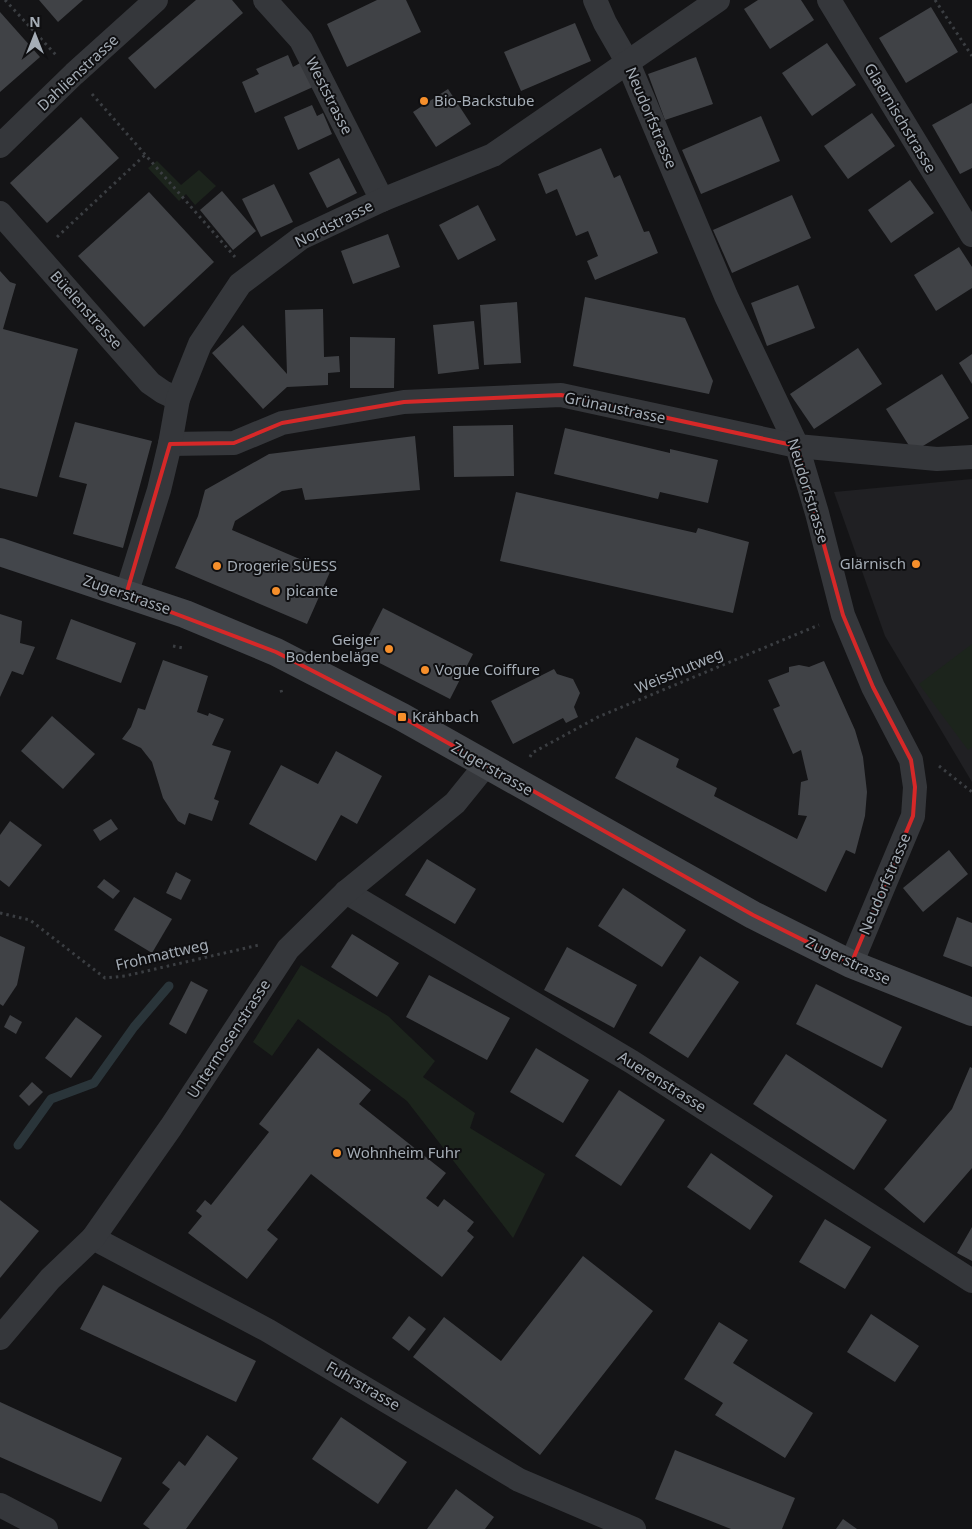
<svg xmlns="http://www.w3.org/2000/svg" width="972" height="1529" viewBox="0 0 972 1529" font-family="'Noto Sans',sans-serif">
  <rect width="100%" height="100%" fill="#141416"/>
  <polygon fill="#202023" points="972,479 972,782 885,636 834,492"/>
  <g fill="#1c241c">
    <polygon points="157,161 181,185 199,170 216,186 195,205 186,194 179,201 148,168"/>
    <polygon points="972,644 972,747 968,750 919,684"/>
    <polygon points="301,965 388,1016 435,1061 423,1077 475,1113 470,1128 545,1174 513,1238 407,1101 298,1019 272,1056 253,1042"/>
  </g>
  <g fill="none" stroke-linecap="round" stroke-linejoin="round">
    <polyline stroke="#2a353a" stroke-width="9" points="18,1145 51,1099 94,1083 134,1027 169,986"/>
  </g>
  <g fill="#404246">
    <polygon points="39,0 83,0 58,22"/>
    <polygon points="196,0 232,0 243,13 155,89 128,58"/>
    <polygon points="377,0 406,0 421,32 347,67 327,24"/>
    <polygon points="758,0 801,0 814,20 770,49 744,9"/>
    <polygon points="931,7 958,52 906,83 879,38"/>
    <polygon points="0,12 40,57 0,92"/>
    <polygon points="575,23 591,61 521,91 504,52"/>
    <polygon points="827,43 856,85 812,116 782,73"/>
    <polygon points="288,55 293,67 302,62 313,87 255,113 242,82 259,74 256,69"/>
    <polygon points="696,57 713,104 665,120 648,74"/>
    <polygon points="448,89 471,124 436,147 413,112"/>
    <polygon points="972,103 972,168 960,174 932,125"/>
    <polygon points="312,105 317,116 323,113 332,134 298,150 284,117"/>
    <polygon points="872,113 895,146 848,179 824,146"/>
    <polygon points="761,116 780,161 701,194 682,150"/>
    <polygon points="81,117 119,158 47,223 10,183"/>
    <polygon points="601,148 614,178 620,175 644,232 649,231 658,253 595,280 587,261 598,256 588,231 576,236 557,189 546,194 538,174"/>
    <polygon points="339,158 357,193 327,208 309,173"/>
    <polygon points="910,180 934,213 891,243 868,210"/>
    <polygon points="274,184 293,222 261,237 242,199"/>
    <polygon points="222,191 256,231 233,250 200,210"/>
    <polygon points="149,192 214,262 144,327 78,256"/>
    <polygon points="792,195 811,238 732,273 713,230"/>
    <polygon points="478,205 496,240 458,260 439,225"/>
    <polygon points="388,234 400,267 353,284 341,251"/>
    <polygon points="959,247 972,267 972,288 936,311 914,275"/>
    <polygon points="0,271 10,282 16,284 3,329 78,349 37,497 0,488"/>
    <polygon points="798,285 815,328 767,346 751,303"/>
    <polygon points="585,297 685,318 713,381 709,394 573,366"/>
    <polygon points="517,302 521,363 484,365 480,305"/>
    <polygon points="323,309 324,357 339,356 340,372 328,373 328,385 287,387 263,409 212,353 243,325 287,374 285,310"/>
    <polygon points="474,321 479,369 438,374 433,325"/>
    <polygon points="350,337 395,338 394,388 350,388"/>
    <polygon points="858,348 882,384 814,429 790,394"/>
    <polygon points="972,354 972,384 959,363"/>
    <polygon points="942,374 969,418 913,452 886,409"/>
    <polygon points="75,422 152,441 123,548 73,534 87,484 59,477"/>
    <polygon points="513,425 514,476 454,477 453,426"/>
    <polygon points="565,428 670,453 670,449 718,460 708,503 660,492 658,499 554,474"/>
    <polygon points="415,436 420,490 305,500 302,488 282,491 235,521 232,530 330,572 307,624 175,568 198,516 205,490 269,454"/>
    <polygon points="516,492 696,533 698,528 749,542 733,613 500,561"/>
    <polygon points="383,608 473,654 450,699 360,653"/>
    <polygon points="0,614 22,621 20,643 35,647 23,675 12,671 0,697"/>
    <polygon points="71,619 136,643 121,683 56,659"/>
    <polygon points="163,660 208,676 197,712 208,716 209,713 224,719 212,745 231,751 214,799 219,801 212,821 189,813 185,825 178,821 163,798 152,762 141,748 122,739 131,727 138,708 145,710"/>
    <polygon points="824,661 855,730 863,757 867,792 865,816 855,854 846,850 826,892 615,778 636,737 679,759 676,767 717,788 714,796 797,839 807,816 798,815 801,782 808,780 801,750 793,754 773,709 780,706 768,680 789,672 789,667 799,665 809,667"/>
    <polygon points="554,669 557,674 573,679 580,693 574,707 578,717 566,723 563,718 513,744 491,701"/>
    <polygon points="52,716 95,754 63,789 21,751"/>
    <polygon points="336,751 382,776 357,824 341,815 316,861 249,824 281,765 318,784"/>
    <polygon points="111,819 118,829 100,841 93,830"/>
    <polygon points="10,821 42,845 9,887 0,880 0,835"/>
    <polygon points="949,850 968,874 923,912 903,888"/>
    <polygon points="427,859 476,889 455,924 405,895"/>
    <polygon points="176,872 191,880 181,900 166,893"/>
    <polygon points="104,879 120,891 113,899 97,887"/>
    <polygon points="623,888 686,930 662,967 598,926"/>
    <polygon points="134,897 172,919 152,953 114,930"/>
    <polygon points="957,917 972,923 972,967 943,956"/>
    <polygon points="352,934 399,963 377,997 331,967"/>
    <polygon points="0,936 25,947 17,985 3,1006 0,1004"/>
    <polygon points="567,947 637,985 614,1028 544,990"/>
    <polygon points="700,956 739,982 688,1058 649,1033"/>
    <polygon points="429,975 510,1018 487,1060 406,1017"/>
    <polygon points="191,981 208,990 186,1034 169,1024"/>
    <polygon points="816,984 902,1027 882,1068 796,1024"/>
    <polygon points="10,1015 22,1022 16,1034 4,1027"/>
    <polygon points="76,1017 102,1036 71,1078 45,1058"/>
    <polygon points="318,1048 371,1090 359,1104 446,1173 426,1198 438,1207 444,1199 474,1222 467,1231 474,1237 442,1277 311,1174 267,1230 278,1239 247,1279 188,1233 202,1216 196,1211 205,1200 211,1205 269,1132 259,1124"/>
    <polygon points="536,1048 589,1080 563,1123 510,1092"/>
    <polygon points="786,1054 887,1120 854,1170 753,1104"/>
    <polygon points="970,1067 972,1068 972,1168 924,1223 884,1189 952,1109"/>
    <polygon points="32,1082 43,1092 29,1106 19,1096"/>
    <polygon points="619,1090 665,1120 621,1186 575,1156"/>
    <polygon points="711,1153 773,1196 750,1230 687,1187"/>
    <polygon points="0,1200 39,1231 0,1278"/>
    <polygon points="825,1219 871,1247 845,1289 799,1262"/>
    <polygon points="972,1227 972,1261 957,1253"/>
    <polygon points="583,1256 653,1311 540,1455 413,1357 444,1317 501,1361"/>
    <polygon points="103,1285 256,1361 236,1402 80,1329"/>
    <polygon points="871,1314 919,1346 895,1382 847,1352"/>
    <polygon points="409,1316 426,1329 409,1351 392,1338"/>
    <polygon points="719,1322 748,1340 733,1363 813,1413 785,1458 715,1415 723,1403 684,1379"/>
    <polygon points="0,1402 122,1458 101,1502 0,1457"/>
    <polygon points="341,1417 407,1462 378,1504 312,1459"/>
    <polygon points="207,1435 238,1458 186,1529 150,1529 143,1524 170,1489 162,1483 179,1461 185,1466"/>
    <polygon points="675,1450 795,1498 782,1529 731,1529 655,1499"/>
    <polygon points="456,1489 494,1517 485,1529 427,1529"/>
    <polygon points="843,1519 857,1529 836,1529"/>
  </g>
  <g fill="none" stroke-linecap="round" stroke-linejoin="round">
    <g stroke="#3b3e42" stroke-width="3" stroke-dasharray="2.5 4" stroke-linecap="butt">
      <polyline points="5,0 56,55"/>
      <polyline points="935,0 972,56"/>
      <polyline points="92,94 235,257"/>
      <polyline points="57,237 146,154"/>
      <polyline points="173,646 183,648"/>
      <polyline points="281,690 282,694"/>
      <polyline points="530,757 532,753 598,717 819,625"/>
      <polyline points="939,766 972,792"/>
      <polyline points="0,913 30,920 105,978 125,976 259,945"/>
    </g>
    <g stroke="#35373b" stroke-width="24">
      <polyline points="265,0 301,40 382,200"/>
      <polyline points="595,0 605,23 628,63 726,296 797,446 817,513 843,615 873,687 911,760 915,787 913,816 851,964"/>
      <polyline points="829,0 972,235"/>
      <polyline points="0,146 74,74 156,0"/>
      <polyline points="0,213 150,383 163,392 178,399"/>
      <polyline points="170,444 234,443 282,423 404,402 561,395 797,446 937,459 972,457"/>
      <polyline points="126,595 159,490 170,444 178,399 200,344 240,284 301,238 382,200 493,155 718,0"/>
      <polyline points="346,892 632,1062 972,1281"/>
      <polyline points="93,1238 267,1330 519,1480 634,1529"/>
      <polyline points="0,1338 50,1279 93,1238 171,1127 288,949 346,892 455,803 485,766"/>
      <polyline points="0,1505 46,1529"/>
    </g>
    <polyline stroke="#43464b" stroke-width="28" points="0,552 185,614 276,652 402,717 753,915 851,964 972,1012"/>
  </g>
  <path fill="none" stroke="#d62828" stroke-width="4" stroke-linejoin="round" d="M561,395L797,446L843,615L873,687L911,760L915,787L913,816L851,964L753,915L402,717L276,652L126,595L170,444L234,443L282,423L404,402Z"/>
  <g fill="#f68f2b" stroke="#0f0f11" stroke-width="2">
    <circle cx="424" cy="101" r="5"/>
    <circle cx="916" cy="564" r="5"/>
    <circle cx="217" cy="566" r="5"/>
    <circle cx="276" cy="591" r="5"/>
    <circle cx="389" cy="649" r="5"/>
    <circle cx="425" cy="670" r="5"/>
    <rect x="397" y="712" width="10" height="10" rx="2.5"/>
    <circle cx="337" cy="1153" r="5"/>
  </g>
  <g text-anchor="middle" stroke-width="4" stroke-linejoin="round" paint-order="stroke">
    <g font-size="15" fill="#a5adb6" stroke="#0f0f11">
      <text transform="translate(78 73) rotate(-43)" y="5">Dahlienstrasse</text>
      <text transform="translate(329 96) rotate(63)" y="5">Weststrasse</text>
      <text transform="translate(651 118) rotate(67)" y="5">Neudorfstrasse</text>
      <text transform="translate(900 118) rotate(59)" y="5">Glaernischstrasse</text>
      <text transform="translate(334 224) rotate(-27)" y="5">Nordstrasse</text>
      <text transform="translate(86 310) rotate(48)" y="5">Büelenstrasse</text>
      <text transform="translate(615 408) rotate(12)" y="5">Grünaustrasse</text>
      <text transform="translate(808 491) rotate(73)" y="5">Neudorfstrasse</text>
      <text transform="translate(127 595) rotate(19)" y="5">Zugerstrasse</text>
      <text transform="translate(679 671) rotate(-23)" y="5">Weisshutweg</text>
      <text transform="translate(492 769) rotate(30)" y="5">Zugerstrasse</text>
      <text transform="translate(885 884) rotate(-67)" y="5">Neudorfstrasse</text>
      <text transform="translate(162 955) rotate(-13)" y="5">Frohmattweg</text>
      <text transform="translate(848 961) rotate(25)" y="5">Zugerstrasse</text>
      <text transform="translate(229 1039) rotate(-57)" y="5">Untermosenstrasse</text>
      <text transform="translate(662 1082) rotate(32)" y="5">Auerenstrasse</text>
      <text transform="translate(363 1386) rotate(30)" y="5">Fuhrstrasse</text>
    </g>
    <g font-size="15" fill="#a5adb6" stroke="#0f0f11" text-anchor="start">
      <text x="434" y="106">Bio-Backstube</text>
      <text x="906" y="569" text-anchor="end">Glärnisch</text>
      <text x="227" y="571">Drogerie SÜESS</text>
      <text x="286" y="596">picante</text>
      <text x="379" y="645" text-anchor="end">Geiger<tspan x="379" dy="17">Bodenbeläge</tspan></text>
      <text x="435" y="675">Vogue Coiffure</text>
      <text x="412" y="722">Krähbach</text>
      <text x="347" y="1158">Wohnheim Fuhr</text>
    </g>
  </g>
  <g transform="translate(35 35)" stroke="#0f0f11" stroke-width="4" paint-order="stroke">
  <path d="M0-4L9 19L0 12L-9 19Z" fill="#a5adb6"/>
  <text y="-8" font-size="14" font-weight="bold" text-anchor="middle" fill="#a5adb6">N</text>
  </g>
</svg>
